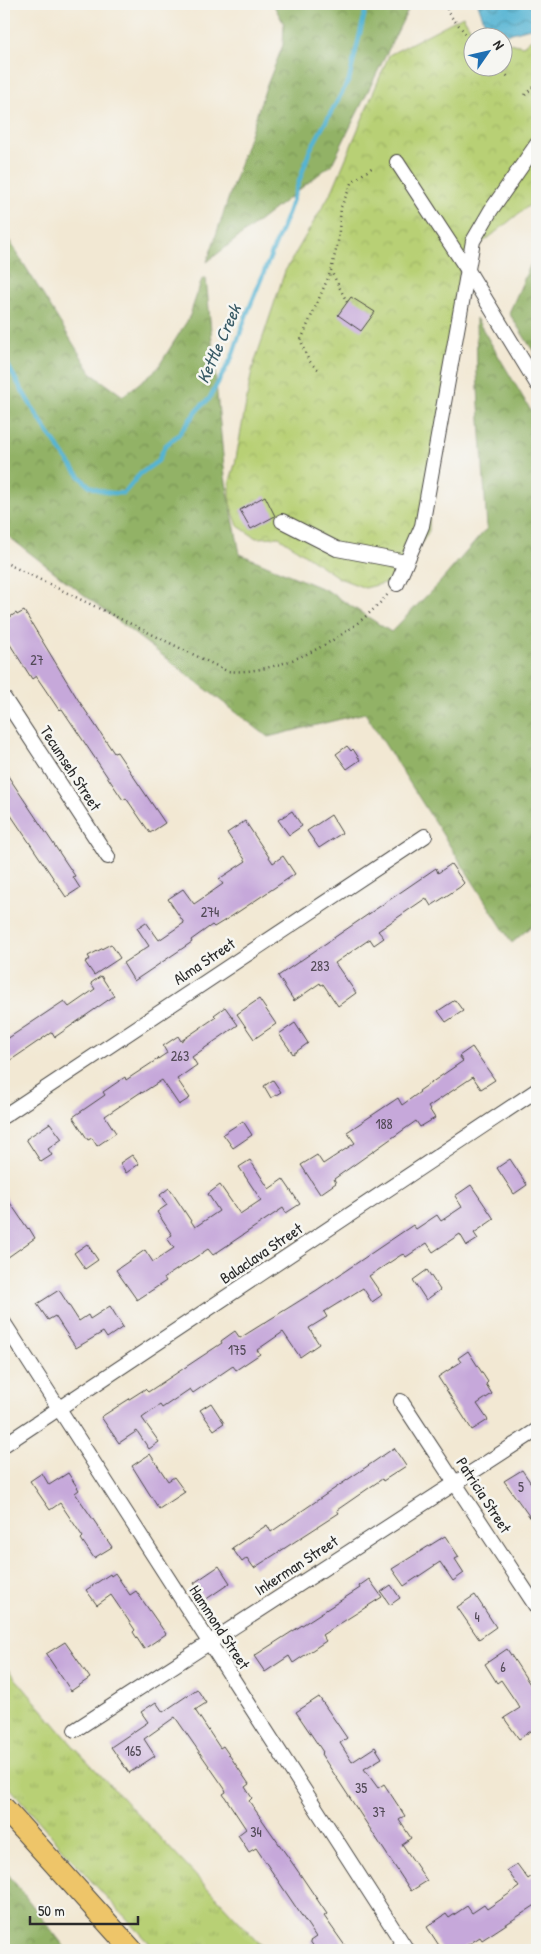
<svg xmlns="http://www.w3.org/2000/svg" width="541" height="1954" viewBox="0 0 541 1954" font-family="'Patrick Hand',sans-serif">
  <defs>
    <pattern id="grass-tufts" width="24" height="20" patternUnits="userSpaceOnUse" patternTransform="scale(1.25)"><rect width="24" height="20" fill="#b8d075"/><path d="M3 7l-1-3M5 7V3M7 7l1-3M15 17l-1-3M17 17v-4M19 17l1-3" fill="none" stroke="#9eb365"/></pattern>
    <pattern id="forest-crowns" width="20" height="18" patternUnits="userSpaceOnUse" patternTransform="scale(1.25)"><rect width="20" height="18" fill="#92b266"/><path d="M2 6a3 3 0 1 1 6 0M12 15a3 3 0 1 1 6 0" fill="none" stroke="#779154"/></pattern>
    <pattern id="park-crowns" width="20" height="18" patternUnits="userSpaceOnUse" patternTransform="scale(1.25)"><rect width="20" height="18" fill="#b8d075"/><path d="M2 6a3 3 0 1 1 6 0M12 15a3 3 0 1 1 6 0" fill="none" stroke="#9eb365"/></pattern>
    <pattern id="water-waves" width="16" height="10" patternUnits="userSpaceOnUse" patternTransform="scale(1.25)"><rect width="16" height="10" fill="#54b4d3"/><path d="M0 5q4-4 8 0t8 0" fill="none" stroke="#4693ab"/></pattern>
  </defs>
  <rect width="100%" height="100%" fill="#f6f6f2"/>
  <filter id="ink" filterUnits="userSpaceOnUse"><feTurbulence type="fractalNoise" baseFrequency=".02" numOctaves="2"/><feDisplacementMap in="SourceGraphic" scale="10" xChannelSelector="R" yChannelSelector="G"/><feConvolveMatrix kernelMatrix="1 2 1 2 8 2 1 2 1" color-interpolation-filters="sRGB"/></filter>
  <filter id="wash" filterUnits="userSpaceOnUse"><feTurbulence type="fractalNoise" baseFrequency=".0096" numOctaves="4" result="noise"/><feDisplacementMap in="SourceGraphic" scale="20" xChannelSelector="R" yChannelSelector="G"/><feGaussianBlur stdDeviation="1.12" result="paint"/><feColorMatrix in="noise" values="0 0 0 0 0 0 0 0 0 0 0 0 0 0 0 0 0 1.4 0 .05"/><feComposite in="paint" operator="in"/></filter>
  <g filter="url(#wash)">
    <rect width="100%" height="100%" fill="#f2e8d3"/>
    <polygon fill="url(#grass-tufts)" stroke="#727e50" points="4,1665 75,1748 266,1950 156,1950 83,1872 4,1781"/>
    <g fill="url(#forest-crowns)" stroke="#5e6e48">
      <polygon points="273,4 411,4 332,164 207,262 265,90 283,45 284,24"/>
      <polygon points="4,232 92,374 123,396 157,369 189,318 202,279 206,278 225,477 240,554 328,591 391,632 441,581 487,528 477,373 476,318 537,421 537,921 512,943 365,713 268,737 4,533"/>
      <polygon points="537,250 537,357 509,313"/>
      <polygon points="4,1869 67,1950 4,1950"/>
    </g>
    <polygon fill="url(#park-crowns)" stroke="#727e50" points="463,16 475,36 483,37 474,38 474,68 504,68 504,42 523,46 537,34 537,199 461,260 456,318 430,502 429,531 407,566 389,582 365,588 339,578 279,537 256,538 238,526 230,504 230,481 235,464 252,370 285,271 333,189 389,55"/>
    <polygon fill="url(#water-waves)" stroke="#40707f" points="478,4 537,4 537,23 534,27 508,34 484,21"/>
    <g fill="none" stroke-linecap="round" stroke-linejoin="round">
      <path stroke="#54b4d3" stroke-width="4.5" d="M4,358C22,392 42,425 65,457C72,466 80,479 90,486C99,492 114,494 124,493L140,474L158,461L165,446L178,435L199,408L209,399L232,357L246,316L287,216L310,150L349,80L367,4"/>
    </g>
    <g id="blocks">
      <g fill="#c6a8da">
        <polygon points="351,297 375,312 361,331 338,315"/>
        <polygon points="265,496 275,516 251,529 240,510"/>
        <polygon points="24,611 77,698 114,753 117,752 165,823 150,833 126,798 123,800 62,709 59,710 36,676 32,679 4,635 4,621 16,613 17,615"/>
        <polygon points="347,746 351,751 353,749 360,760 347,769 336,754"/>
        <polygon points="4,770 75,876 73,877 80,888 66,897 4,805"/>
        <polygon points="292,811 302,826 289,835 278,820"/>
        <polygon points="331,815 342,833 319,848 307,831"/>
        <polygon points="245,821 273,863 283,856 295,874 232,916 214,927 212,925 191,940 192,942 134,981 123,963 149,946 137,928 146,922 159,940 184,923 168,899 183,889 194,904 223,884 219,879 246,861 227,833"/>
        <polygon points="451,864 464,883 460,887 431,906 426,898 378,931 384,938 374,945 370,939 335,963 356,993 338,1006 323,984 321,985 320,983 294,1001 278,976 436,868 438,873"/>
        <polygon points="111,944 120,958 94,975 85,962 90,959 88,956"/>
        <polygon points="101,976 114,996 55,1037 52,1032 11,1060 4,1050 4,1041 64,1001 69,1007 95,989 91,983"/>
        <polygon points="259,999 276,1024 254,1039 237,1014"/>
        <polygon points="455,1000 463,1011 446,1022 438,1011"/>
        <polygon points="225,1007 238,1025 192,1057 197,1065 177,1079 190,1098 179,1105 162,1080 142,1093 141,1092 105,1116 116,1133 97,1146 92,1138 88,1140 73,1117 105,1095 103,1092 125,1077 126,1080 167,1053 163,1046 178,1036 181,1041 216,1017 214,1015"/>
        <polygon points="295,1023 308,1043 293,1054 279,1034"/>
        <polygon points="472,1047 495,1080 481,1089 473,1077 428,1107 435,1118 420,1127 416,1121 334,1179 336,1183 320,1194 301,1165 317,1155 323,1164 355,1143 347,1132 398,1098 402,1105 420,1092 419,1091 463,1061 459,1056"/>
        <polygon points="273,1080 281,1092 271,1098 264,1086"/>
        <polygon points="243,1121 252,1135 233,1148 223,1134"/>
        <polygon points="50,1123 62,1139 48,1149 52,1155 41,1162 26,1139"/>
        <polygon points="132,1155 139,1164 126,1173 120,1163"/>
        <polygon points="510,1159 527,1185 514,1194 497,1168"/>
        <polygon points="250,1160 269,1189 283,1179 300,1204 286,1213 283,1208 213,1255 208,1249 164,1278 166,1281 137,1300 116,1270 145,1250 153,1262 174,1248 167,1238 172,1235 157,1212 167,1205 160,1195 169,1188 195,1227 219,1211 208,1194 220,1185 240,1214 261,1200 239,1167"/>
        <polygon points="471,1185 494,1219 474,1233 478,1239 467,1246 460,1234 433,1252 427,1243 406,1257 404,1254 401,1255 369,1276 382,1295 372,1302 363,1288 324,1312 327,1317 309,1328 319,1344 300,1357 283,1332 257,1350 260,1354 236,1370 233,1366 193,1393 190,1389 162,1408 160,1405 142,1418 159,1442 149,1449 137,1431 119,1443 101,1417 145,1389 148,1392 222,1343 221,1341 235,1331 240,1338 317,1290 413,1225 416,1229 437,1215 441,1221 462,1207 455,1196"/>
        <polygon points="4,1194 28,1229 29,1228 35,1238 4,1260"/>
        <polygon points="87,1244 98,1260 85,1269 74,1253"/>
        <polygon points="427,1270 440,1290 426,1300 413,1280"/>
        <polygon points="59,1290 79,1321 88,1315 90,1319 110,1306 123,1327 107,1338 103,1332 76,1348 55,1316 48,1320 37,1304"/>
        <polygon points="468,1351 488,1382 486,1384 492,1394 477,1404 488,1420 472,1430 438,1377 461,1362 458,1358"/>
        <polygon points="211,1403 224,1423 214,1430 200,1410"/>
        <polygon points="394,1448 406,1466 383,1481 382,1479 337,1510 339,1513 254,1568 247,1558 242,1562 232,1548 267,1525 271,1532"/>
        <polygon points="150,1454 168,1481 174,1477 185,1492 159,1509 132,1466"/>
        <polygon points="522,1470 537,1492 537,1527 504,1481"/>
        <polygon points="42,1473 49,1485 68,1473 79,1490 75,1493 112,1547 94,1558 81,1539 83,1537 60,1503 50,1510 30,1481"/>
        <polygon points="445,1536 459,1557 455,1559 464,1573 453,1581 440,1562 404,1586 392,1569"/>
        <polygon points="219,1566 230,1583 205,1600 194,1583"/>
        <polygon points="115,1573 130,1595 136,1591 166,1634 144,1649 133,1632 135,1630 111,1595 97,1605 86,1590 110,1574 111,1576"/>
        <polygon points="369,1579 382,1597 322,1635 326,1641 293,1663 289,1656 265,1672 254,1656 360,1588 359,1586"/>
        <polygon points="391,1585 400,1598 390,1605 381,1592"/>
        <polygon points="475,1595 496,1627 479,1639 457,1607"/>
        <polygon points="65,1642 90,1678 71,1691 46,1654"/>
        <polygon points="507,1649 537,1695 537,1727 519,1739 504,1718 520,1708 501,1680 497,1683 485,1664"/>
        <polygon points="197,1689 206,1703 195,1710 220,1748 223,1746 249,1784 245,1787 252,1798 249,1801 302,1877 327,1914 324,1916 348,1950 316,1950 310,1941 316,1937 256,1848 249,1852 238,1835 246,1829 223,1794 226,1792 225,1789 175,1717 144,1739 155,1756 129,1773 111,1747 148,1722 141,1712 156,1702 163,1712"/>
        <polygon points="319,1697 347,1738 340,1743 352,1762 375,1747 382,1758 364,1769 378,1788 384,1784 405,1816 399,1820 411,1838 402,1844 427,1881 411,1891 321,1754 323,1752 296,1712"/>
        <polygon points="517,1864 528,1879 537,1872 537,1904 482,1940 480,1937 460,1950 442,1950 427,1927 446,1914 449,1918 467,1906 472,1913 484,1905 487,1909 519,1887 507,1870"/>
      </g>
    </g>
  </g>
  <g filter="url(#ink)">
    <use href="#blocks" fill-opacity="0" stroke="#494744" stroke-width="1"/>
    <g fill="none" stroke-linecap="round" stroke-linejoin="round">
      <g stroke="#494744" stroke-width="16">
        <g id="minor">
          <polyline points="397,162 467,269 537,384"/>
          <polyline points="282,521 337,549 406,562"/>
          <polyline points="397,584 422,526 473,241 491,210 537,144"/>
          <polyline points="4,698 108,857"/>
          <polyline points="4,1116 425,836"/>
          <polyline points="4,1323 407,1950"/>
          <polyline points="401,1401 537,1608"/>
          <polyline points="4,1445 537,1090"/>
          <polyline points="75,1730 537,1430"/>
        </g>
      </g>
      <g stroke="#494744" stroke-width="23">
        <polyline id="highway" points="4,1808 132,1950"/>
      </g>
      <g stroke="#494744" stroke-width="2.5" stroke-dasharray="1 4" stroke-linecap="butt">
        <polyline points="446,4 448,13 474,43"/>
        <polyline points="500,68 509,78"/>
        <polyline points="525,95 537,83"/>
        <polyline points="347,302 331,271 338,242 341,207 353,181 373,167"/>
        <path d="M318,369C308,363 304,351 301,340L331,271"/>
        <path d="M4,562L227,671C282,676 354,635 388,594"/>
      </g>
      <use href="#minor" stroke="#fff" stroke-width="14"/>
      <use href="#highway" stroke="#eec569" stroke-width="21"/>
    </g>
  </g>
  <g text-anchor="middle" stroke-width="5" stroke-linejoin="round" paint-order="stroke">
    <g font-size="14" fill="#524a57">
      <text x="37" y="665">27</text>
      <text x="210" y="917">274</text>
      <text x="320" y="971">283</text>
      <text x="180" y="1061">263</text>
      <text x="384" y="1129">188</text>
      <text x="237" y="1355">175</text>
      <text x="521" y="1492">5</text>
      <text x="477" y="1622">4</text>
      <text x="503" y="1672">6</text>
      <text x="133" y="1756">165</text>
      <text x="361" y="1793">35</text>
      <text x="379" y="1817">37</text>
      <text x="256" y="1837">34</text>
    </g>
    <g font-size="16" fill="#2b2b2b" stroke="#f6f6f2">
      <text transform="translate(71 768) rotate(57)" y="6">Tecumseh Street</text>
      <text transform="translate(204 961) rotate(-34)" y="6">Alma Street</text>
      <text transform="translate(261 1253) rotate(-34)" y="6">Balaclava Street</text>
      <text transform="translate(484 1495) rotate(57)" y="6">Patricia Street</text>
      <text transform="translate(296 1565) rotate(-33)" y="6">Inkerman Street</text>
      <text transform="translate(220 1627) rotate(57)" y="6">Hammond Street</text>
    </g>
    <g font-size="18" font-style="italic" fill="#395b66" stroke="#f6f6f2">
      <text transform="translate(219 344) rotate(-66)" y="6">Kettle Creek</text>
    </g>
  </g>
  <rect width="541" height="1954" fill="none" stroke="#f6f6f2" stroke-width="20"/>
  <g transform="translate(488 52) rotate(56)"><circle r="24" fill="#f6f6f2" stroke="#a5a5a2"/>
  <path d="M0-4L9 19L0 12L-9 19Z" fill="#1f6fb2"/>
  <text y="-8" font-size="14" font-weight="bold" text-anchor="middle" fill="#2b2b2b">N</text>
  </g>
  <path d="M30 1916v8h108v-8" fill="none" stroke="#2b2b2b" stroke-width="2.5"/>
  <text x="38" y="1916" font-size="15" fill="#2b2b2b" stroke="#f6f6f2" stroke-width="4" paint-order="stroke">50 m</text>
</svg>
